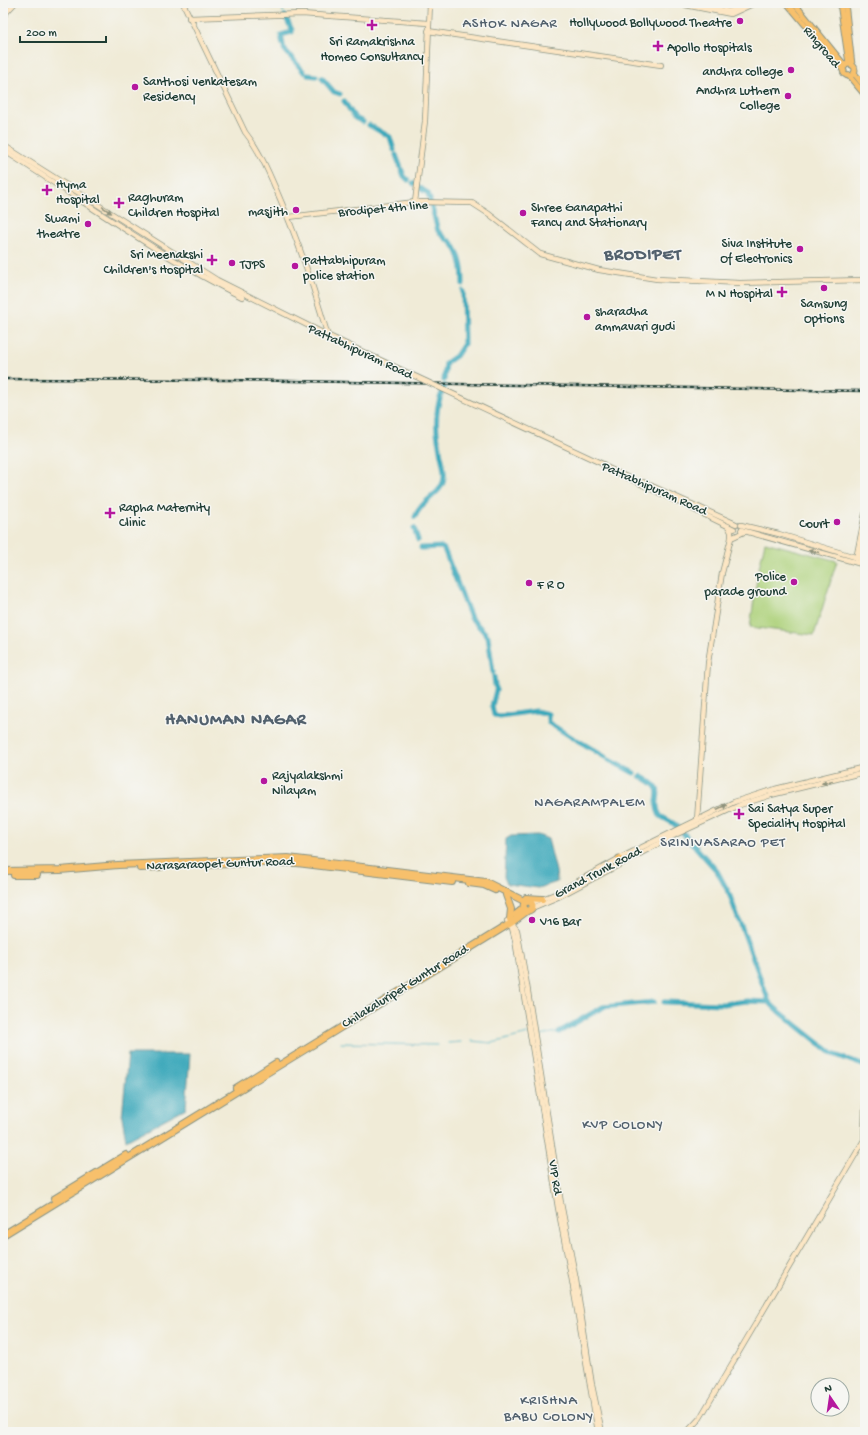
<svg xmlns="http://www.w3.org/2000/svg" width="868" height="1435" viewBox="0 0 868 1435" font-family="'Gochi Hand',sans-serif">
  <rect width="100%" height="100%" fill="#f6f6f2"/>
  <filter id="ink" filterUnits="userSpaceOnUse"><feTurbulence type="fractalNoise" baseFrequency=".025" numOctaves="2"/><feDisplacementMap in="SourceGraphic" scale="8" xChannelSelector="R" yChannelSelector="G"/><feConvolveMatrix kernelMatrix="1 2 1 2 8 2 1 2 1" color-interpolation-filters="sRGB"/></filter>
  <filter id="wash" filterUnits="userSpaceOnUse"><feTurbulence type="fractalNoise" baseFrequency=".012" numOctaves="4" result="noise"/><feDisplacementMap in="SourceGraphic" scale="16" xChannelSelector="R" yChannelSelector="G"/><feGaussianBlur stdDeviation="0.9" result="paint"/><feColorMatrix in="noise" values="0 0 0 0 0 0 0 0 0 0 0 0 0 0 0 0 0 1.4 0 .05"/><feComposite in="paint" operator="in"/></filter>
  <g filter="url(#wash)">
    <rect width="100%" height="100%" fill="#f0ebd7"/>
    <polygon fill="#add17a" stroke="#668757" points="765,542 837,561 814,635 750,627 758,572"/>
    <g fill="#3ca9bb" stroke="#2e7378">
      <polygon points="538,835 548,839 556,871 557,882 539,888 507,884 504,877 506,839 511,836"/>
      <polygon points="128,1054 190,1054 186,1108 126,1140 122,1117"/>
    </g>
    <g fill="none" stroke-linecap="round" stroke-linejoin="round">
      <g stroke="#3ca9bb" stroke-width="1">
        <polyline points="283,12 284,3"/>
        <polyline points="540,1035 559,1032"/>
        <polyline points="472,1041 492,1043 528,1034"/>
        <polyline points="341,1043 437,1045"/>
        <polyline points="448,1043 461,1042"/>
      </g>
      <g stroke="#3ca9bb" stroke-width="5">
        <polyline points="283,45 281,35 292,32 292,30 285,16"/>
        <polyline points="284,49 304,72"/>
        <polyline points="308,75 316,76"/>
        <polyline points="322,78 334,92 340,94"/>
        <polyline points="344,101 355,118 363,122"/>
        <polyline points="369,125 390,137 394,150"/>
        <polyline points="396,155 404,176 408,180"/>
        <polyline points="413,183 414,184"/>
        <polyline points="419,188 428,193 430,200"/>
        <polyline points="431,204 438,231 446,239"/>
        <path d="M450,241C461,252 463,269 463,284"/>
        <polyline points="444,380 446,363 456,356 464,344 463,291"/>
        <path d="M415,517C422,498 443,495 444,477C445,468 441,458 440,450C435,429 435,405 445,386"/>
        <polyline points="414,528 418,540"/>
        <polyline points="421,548 441,547 444,549 471,618 488,636 493,672"/>
        <polyline points="494,677 495,686"/>
        <polyline points="496,690 492,706 494,715 500,716 536,711 548,714 548,719"/>
        <polyline points="549,723 573,738"/>
        <polyline points="577,740 592,749"/>
        <polyline points="595,751 605,757"/>
        <polyline points="609,760 634,773"/>
        <path d="M640,776C672,792 649,795 660,816L673,823L683,833L717,871L729,893L739,921"/>
        <polyline points="741,925 769,1002 775,1008 833,1054 865,1066"/>
        <polyline points="664,1002 723,1004 747,1001 769,1002"/>
        <polyline points="559,1032 603,1007 654,1002"/>
      </g>
    </g>
  </g>
  <g filter="url(#ink)">
    <g fill="none" stroke-linecap="round" stroke-linejoin="round">
      <g stroke="#889486" stroke-width="6">
        <g id="secondary">
          <path d="M183,3L245,132C260,151 269,173 278,194C298,240 313,285 327,333"/>
          <polyline points="675,3 731,14 755,3"/>
          <polyline points="691,3 728,11 734,10 747,3"/>
          <polyline points="3,16 15,3"/>
          <polyline points="189,18 302,14 428,23"/>
          <polyline points="428,31 661,65"/>
          <polyline points="3,145 217,280 329,336"/>
          <path d="M3,150C81,199 160,257 242,297"/>
          <polyline points="415,202 425,121 430,3"/>
          <polyline points="289,217 415,202 472,203 489,214 540,254 599,270 657,279 740,283 865,280"/>
          <polyline points="604,466 734,529"/>
          <polyline points="643,482 736,524"/>
          <polyline points="741,525 779,534 865,560"/>
          <polyline points="741,530 865,565"/>
          <polyline points="731,538 744,532"/>
          <polyline points="856,559 865,514"/>
          <polyline points="860,561 863,540 861,537"/>
          <polyline points="697,820 708,663 722,573 731,538 731,532 728,526"/>
          <polyline points="532,903 555,894 622,857 734,802 775,789 865,767"/>
          <polyline points="532,908 558,897 677,834 740,805 771,795 865,772"/>
          <polyline points="507,921 512,928 515,940 558,1208 572,1281 598,1432"/>
          <polyline points="510,921 517,930 527,985 561,1203 576,1280 592,1385 602,1432"/>
          <polyline points="687,1432 700,1418 864,1140 865,1102"/>
        </g>
      </g>
      <g stroke="#889486" stroke-width="7">
        <g id="primary">
          <polyline points="787,3 844,71"/>
          <polyline points="794,3 845,66"/>
          <polyline points="840,3 849,64"/>
          <polyline points="845,3 852,65"/>
          <circle cx="849" cy="70" r="6"/>
          <polyline points="854,73 865,87"/>
          <polyline points="849,76 865,95"/>
          <polyline points="619,858 621,863"/>
        </g>
      </g>
      <g stroke="#889486" stroke-width="8">
        <g id="highway">
          <polyline points="262,863 297,863 452,882"/>
          <polyline points="206,865 253,863"/>
          <polyline points="140,868 161,867"/>
          <polyline points="3,871 60,870 118,865 288,858 486,882 526,902"/>
          <polyline points="14,875 37,875"/>
          <polyline points="469,883 484,885 495,890"/>
          <polyline points="506,895 511,909 510,919"/>
          <polyline points="526,898 542,899"/>
          <circle cx="528" cy="906" r="4.5"/>
          <polyline points="515,915 524,908"/>
          <polyline points="236,1088 276,1063"/>
          <polyline points="54,1199 126,1155"/>
          <polyline points="3,1235 511,923 527,911"/>
        </g>
      </g>
      <use href="#secondary" stroke="#fce6c4" stroke-width="4.5"/>
      <use href="#primary" stroke="#f7c06c" stroke-width="5"/>
      <use href="#highway" stroke="#f7c06c" stroke-width="6"/>
      <g stroke="#1f3d34" stroke-width="2.5">
        <polyline id="rail" points="3,379 228,380 865,391"/>
      </g>
      <use href="#rail" stroke="#f6f6f2" stroke-width="1" stroke-dasharray="3" stroke-linecap="butt"/>
      <g stroke="#889486" stroke-width="6" stroke-linecap="butt">
        <polyline id="secondary-bridge" points="329,336 605,465"/>
      </g>
      <use href="#secondary-bridge" stroke="#fce6c4" stroke-width="4.5"/>
    </g>
    <defs><path id="oneway-solid" d="M-6-.8H1V-3.2L6.5 0L1 3.2V.8H-6Z"/></defs>
    <g fill="#8e927c">
      <use href="#oneway-solid" transform="translate(107 210) rotate(34)"/>
      <use href="#oneway-solid" transform="translate(814 551) rotate(-164)"/>
      <use href="#oneway-solid" transform="translate(827 782) rotate(166)"/>
      <use href="#oneway-solid" transform="translate(722 807) rotate(-26)"/>
    </g>
  </g>
  <g fill="#b5179e" stroke="#f6f6f2" stroke-width="1.5">
    <circle cx="740" cy="21" r="4"/>
    <path d="M370 19h4v4h4v4h-4v4h-4v-4h-4v-4h4z"/>
    <path d="M656 40h4v4h4v4h-4v4h-4v-4h-4v-4h4z"/>
    <circle cx="791" cy="70" r="4"/>
    <circle cx="135" cy="87" r="4"/>
    <circle cx="788" cy="96" r="4"/>
    <path d="M45 184h4v4h4v4h-4v4h-4v-4h-4v-4h4z"/>
    <path d="M117 197h4v4h4v4h-4v4h-4v-4h-4v-4h4z"/>
    <circle cx="296" cy="210" r="4"/>
    <circle cx="523" cy="213" r="4"/>
    <circle cx="88" cy="224" r="4"/>
    <circle cx="800" cy="249" r="4"/>
    <path d="M210 254h4v4h4v4h-4v4h-4v-4h-4v-4h4z"/>
    <circle cx="232" cy="263" r="4"/>
    <circle cx="295" cy="266" r="4"/>
    <circle cx="824" cy="288" r="4"/>
    <path d="M780 286h4v4h4v4h-4v4h-4v-4h-4v-4h4z"/>
    <circle cx="587" cy="317" r="4"/>
    <path d="M108 507h4v4h4v4h-4v4h-4v-4h-4v-4h4z"/>
    <circle cx="837" cy="522" r="4"/>
    <circle cx="794" cy="582" r="4"/>
    <circle cx="529" cy="583" r="4"/>
    <circle cx="264" cy="781" r="4"/>
    <path d="M737 808h4v4h4v4h-4v4h-4v-4h-4v-4h4z"/>
    <circle cx="532" cy="920" r="4"/>
  </g>
  <g text-anchor="middle" stroke-width="3" stroke-linejoin="round" paint-order="stroke">
    <g font-size="13" fill="#1f3d34" stroke="#f6f6f2" text-anchor="start">
      <text x="732" y="26" text-anchor="end">Hollywood Bollywood Theatre</text>
      <text x="372" y="45" text-anchor="middle">Sri Ramakrishna<tspan x="372" dy="15">Homeo Consultancy</tspan></text>
      <text x="667" y="51">Apollo Hospitals</text>
      <text x="783" y="75" text-anchor="end">andhra college</text>
      <text x="143" y="85">Santhosi venkatesam<tspan x="143" dy="15">Residency</tspan></text>
      <text x="780" y="94" text-anchor="end">Andhra Luthern<tspan x="780" dy="15">College</tspan></text>
      <text x="56" y="188">Hyma<tspan x="56" dy="15">Hospital</tspan></text>
      <text x="128" y="201">Raghuram<tspan x="128" dy="15">Children Hospital</tspan></text>
      <text x="531" y="211">Shree Ganapathi<tspan x="531" dy="15">Fancy and Stationary</tspan></text>
      <text x="288" y="215" text-anchor="end">masjith</text>
      <text x="80" y="222" text-anchor="end">Swami<tspan x="80" dy="15">theatre</tspan></text>
      <text x="792" y="247" text-anchor="end">Siva Institute<tspan x="792" dy="15">Of Electronics</tspan></text>
      <text x="203" y="258" text-anchor="end">Sri Meenakshi<tspan x="203" dy="15">Children's Hospital</tspan></text>
      <text x="303" y="264">Pattabhipuram<tspan x="303" dy="15">police station</tspan></text>
      <text x="240" y="268">TJPS</text>
      <text x="773" y="297" text-anchor="end">M N Hospital</text>
      <text x="824" y="307" text-anchor="middle">Samsung<tspan x="824" dy="15">Options</tspan></text>
      <text x="595" y="315">sharadha<tspan x="595" dy="15">ammavari gudi</tspan></text>
      <text x="119" y="511">Rapha Maternity<tspan x="119" dy="15">Clinic</tspan></text>
      <text x="829" y="527" text-anchor="end">Court</text>
      <text x="786" y="580" text-anchor="end">Police<tspan x="786" dy="15">parade ground</tspan></text>
      <text x="537" y="588">F R O</text>
      <text x="272" y="779">Rajyalakshmi<tspan x="272" dy="15">Nilayam</tspan></text>
      <text x="748" y="812">Sai Satya Super<tspan x="748" dy="15">Speciality Hospital</tspan></text>
      <text x="540" y="925">V16 Bar</text>
    </g>
    <g font-size="13" fill="#1f3d34" stroke="#f6f6f2">
      <text transform="translate(823 46) rotate(50)" y="5">Ringroad</text>
      <text transform="translate(383 207) rotate(-5)" y="5">Brodipet 4th line</text>
      <text transform="translate(361 350) rotate(25)" y="5">Pattabhipuram Road</text>
      <text transform="translate(655 487) rotate(24)" y="5">Pattabhipuram Road</text>
      <text transform="translate(220 862) rotate(-2)" y="5">Narasaraopet Guntur Road</text>
      <text transform="translate(597 871) rotate(-28)" y="5">Grand Trunk Road</text>
      <text transform="translate(404 985) rotate(-32)" y="5">Chilakaluripet Guntur Road</text>
      <text transform="translate(557 1177) rotate(81)" y="5">VIP Rd</text>
    </g>
    <g font-size="14" letter-spacing="1" fill="#52616d" stroke="#f6f6f2">
      <text x="510" y="27">ASHOK NAGAR</text>
      <text x="590" y="806">NAGARAMPALEM</text>
      <text x="723" y="846">SRINIVASARAO PET</text>
      <text x="623" y="1128">KVP COLONY</text>
      <text x="549" y="1404">KRISHNA<tspan x="549" dy="16">BABU COLONY</tspan></text>
    </g>
    <g font-size="17" font-weight="bold" letter-spacing="1" fill="#52616d" stroke="#f6f6f2">
      <text x="643" y="259">BRODIPET</text>
      <text x="236" y="724">HANUMAN NAGAR</text>
    </g>
  </g>
  <rect width="868" height="1435" fill="none" stroke="#f6f6f2" stroke-width="16"/>
  <g transform="translate(830 1397) rotate(347)"><circle r="19" fill="#f6f6f2" stroke="#a0aca6"/>
  <path d="M0-3L7 15L0 10L-7 15Z" fill="#b5179e"/>
  <text y="-6" font-size="11" font-weight="bold" text-anchor="middle" fill="#1f3d34">N</text>
  </g>
  <path d="M20 36v6h86v-6" fill="none" stroke="#1f3d34" stroke-width="2"/>
  <text x="26" y="36" font-size="12" fill="#1f3d34" stroke="#f6f6f2" stroke-width="3" paint-order="stroke">200 m</text>
</svg>
